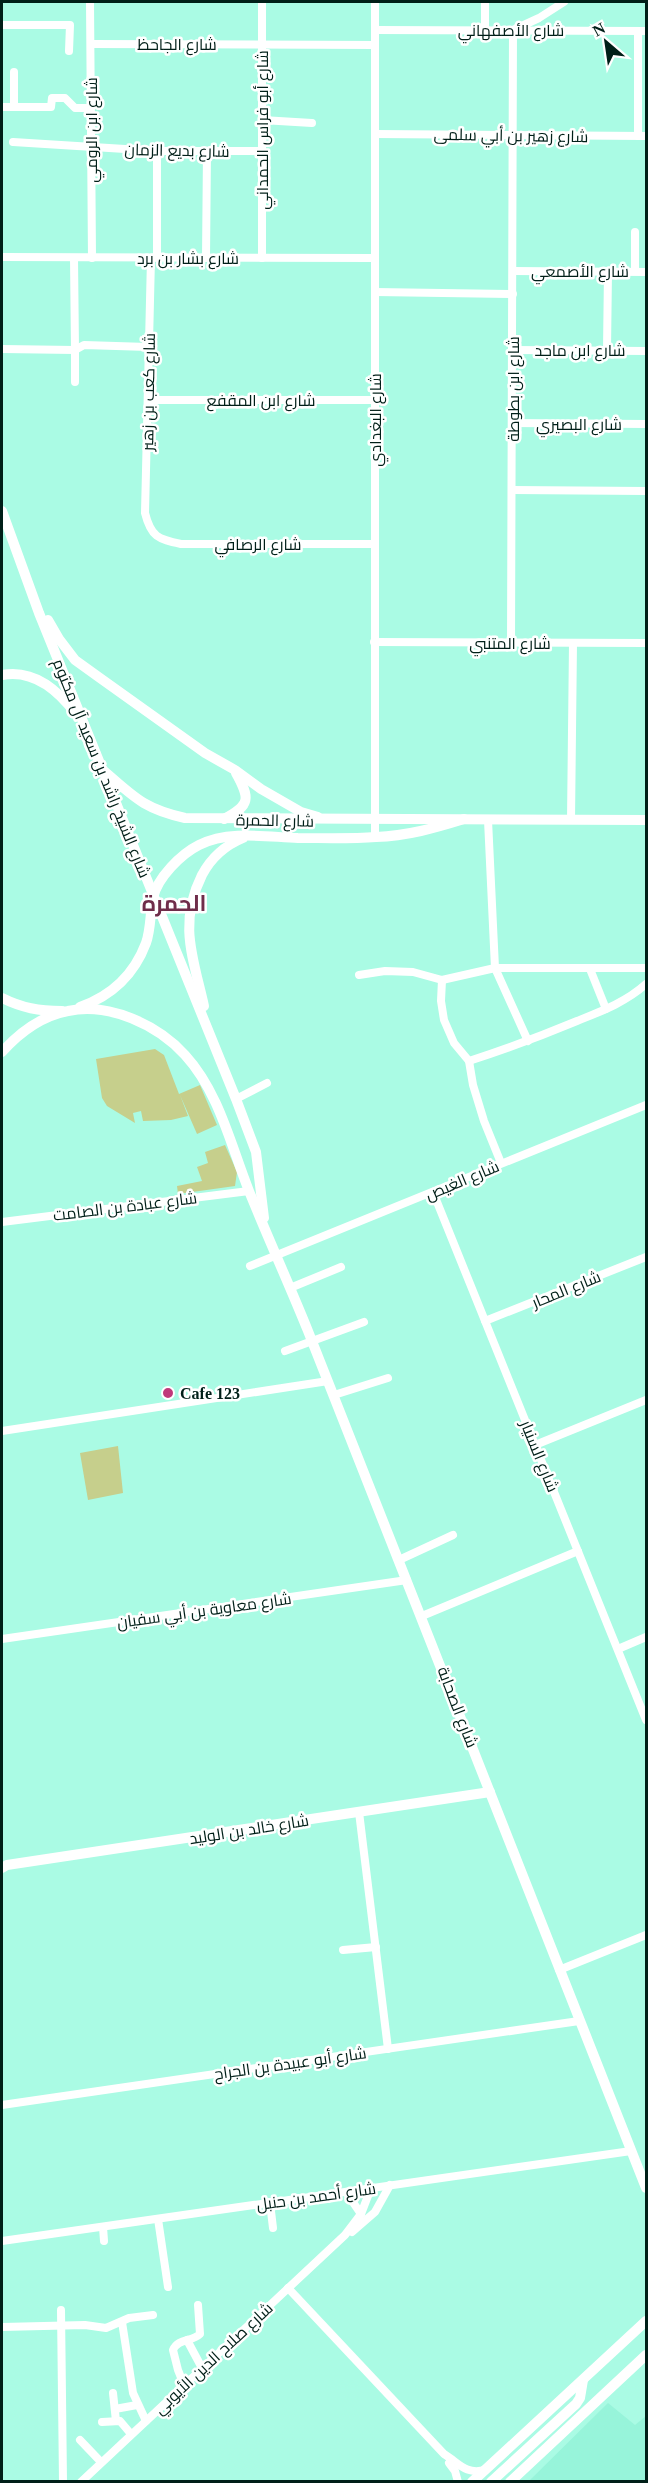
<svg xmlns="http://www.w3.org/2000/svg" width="648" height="2483" viewBox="0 0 648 2483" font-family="'Times New Roman',Cairo,serif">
  <rect width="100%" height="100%" fill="#aafbe4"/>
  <polygon fill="#97f4da" points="608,2403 635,2425 646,2416 646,2481 529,2481"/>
  <g fill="#c6cf8c">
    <polygon points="155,1049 164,1055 179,1094 200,1085 217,1125 197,1134 180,1095 188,1116 171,1120 143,1121 141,1111 133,1113 135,1123 107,1106 102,1098 96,1059"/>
    <polygon points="225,1145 237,1172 235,1186 178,1194 177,1186 202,1181 197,1167 208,1163 205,1152"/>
    <polygon points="118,1446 123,1493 88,1500 80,1453"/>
  </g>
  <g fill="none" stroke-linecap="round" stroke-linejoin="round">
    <g stroke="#fff" stroke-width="8">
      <polyline points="90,2 92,258"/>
      <polyline points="375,2 375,838"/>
      <polyline points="2,25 70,25 69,51"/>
      <polyline points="375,30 646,31"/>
      <polyline points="485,30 485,2"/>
      <polyline points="91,44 375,45"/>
      <polyline points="14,72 14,107"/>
      <polyline points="2,107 51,107 52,98 65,98 75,108 91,108"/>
      <polyline points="262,120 312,123"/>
      <polyline points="375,134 646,136"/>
      <polyline points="638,136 638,31"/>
      <polyline points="13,142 157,151 262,151"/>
      <polyline points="157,151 157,258"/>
      <polyline points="2,257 375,258"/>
      <path d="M151,258L145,513C151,537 158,539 181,544H375"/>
      <polyline points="206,258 207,151"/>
      <polyline points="262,258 262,2"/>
      <polyline points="513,271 646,272"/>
      <polyline points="635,271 635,232"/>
      <polyline points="375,292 513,294"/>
      <polyline points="2,349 75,350 74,258"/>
      <polyline points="513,350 646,351"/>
      <polyline points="607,350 608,271"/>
      <polyline points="75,382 75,350 84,345 148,347"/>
      <polyline points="148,400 375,400"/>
      <polyline points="512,423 646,424"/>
      <polyline points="512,490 646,491"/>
      <polyline points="374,642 646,643"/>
      <polyline points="511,643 513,30 539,18 564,2"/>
      <polyline points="488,820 495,968 528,1041"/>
      <polyline points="571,820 573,643"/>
      <polyline points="590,969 606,1009"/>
      <polyline points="359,975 385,971 413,972 442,980 495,968 646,968"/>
      <polyline points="442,980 441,1001 444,1020 454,1043 469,1061 473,1085 484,1121 501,1163"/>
      <path d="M469,1061C506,1049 541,1036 577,1021C602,1011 626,1002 646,984"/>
      <polyline points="236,1099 267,1083"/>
      <polyline points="433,1192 646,1720"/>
      <polyline points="2,1222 249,1191"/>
      <polyline points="250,1266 646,1105"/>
      <polyline points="290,1288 341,1267"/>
      <polyline points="485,1321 646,1257"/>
      <polyline points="285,1351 364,1322"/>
      <polyline points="334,1395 388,1378"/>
      <polyline points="2,1431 328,1381"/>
      <polyline points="535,1445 646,1400"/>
      <polyline points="399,1560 453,1535"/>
      <polyline points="422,1616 578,1551"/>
      <polyline points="2,1639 407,1580"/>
      <polyline points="618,1649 646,1637"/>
      <polyline points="359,1812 388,2049"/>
      <polyline points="343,1950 376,1947"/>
      <polyline points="559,1970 646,1935"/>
      <polyline points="2,2105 579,2021"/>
      <polyline points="346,2192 361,2214"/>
      <polyline points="270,2203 273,2228"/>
      <polyline points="158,2219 168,2287"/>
      <polyline points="103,2227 104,2241"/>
      <polyline points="352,2232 375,2212 390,2185"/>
      <polyline points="2,2241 631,2151"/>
      <path d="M288,2288L444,2454C459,2463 465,2475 485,2470"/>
      <polyline points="61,2310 63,2482"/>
      <polyline points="122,2322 133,2393 146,2421"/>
      <polyline points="2,2327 85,2325 106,2328 129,2318 153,2315"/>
      <polyline points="187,2340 202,2368"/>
      <path d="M184,2385L178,2370L173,2350C178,2338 192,2342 200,2334L198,2305"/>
      <polyline points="113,2393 116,2421"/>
      <polyline points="115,2409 137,2405"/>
      <polyline points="102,2422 120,2421 131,2434"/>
      <polyline points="80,2440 101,2462"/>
      <polyline points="449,2463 455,2471 458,2482"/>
      <polyline points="81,2482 345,2235 361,2214 371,2188"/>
    </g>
    <g stroke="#fff" stroke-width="10">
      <polyline points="2,511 39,613 236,1099 256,1152 264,1218"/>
      <polyline points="48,620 59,639 75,660 100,678 205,753 235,770 261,789 301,812 318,817"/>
      <path d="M2,675C33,669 58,690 76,714"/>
      <path d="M104,771C134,797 144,809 185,818L646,820"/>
      <path d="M224,819C251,805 250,798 236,773"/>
      <path d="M2,998C22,1008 39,1011 62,1011"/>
      <path d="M204,1006C193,957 178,923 202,875C211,858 226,845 243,838"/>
      <path d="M80,1007C111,996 134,975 146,943C151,929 150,913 153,898C157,878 181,854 199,845C229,830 267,837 298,838C324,838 350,839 376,837C407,836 435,828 464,819"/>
      <path d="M2,1052C19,1033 42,1016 68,1011C109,1002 158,1025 185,1055C219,1092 231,1146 249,1191C268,1238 289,1284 308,1331C423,1616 532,1903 646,2188"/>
      <polyline points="2,1868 7,1865 490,1792"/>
      <polyline points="472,2482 646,2321"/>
      <polyline points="491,2482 576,2404 580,2398 583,2380"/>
      <polyline points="510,2482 646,2355"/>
    </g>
  </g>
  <circle fill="#c0397a" stroke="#fff" stroke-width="2" cx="168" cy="1393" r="6"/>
  <g text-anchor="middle" stroke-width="5" stroke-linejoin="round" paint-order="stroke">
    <g font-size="16" fill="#001f18" stroke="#fff">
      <text x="511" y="36">شارع الأصفهاني</text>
      <text x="177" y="50">شارع الجاحظ</text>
      <text transform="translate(91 130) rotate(-90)" y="6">شارع ابن الرومي</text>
      <text transform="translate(262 130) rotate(-90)" y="6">شارع أبو فراس الحمداني</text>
      <text transform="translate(511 135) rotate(1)" y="6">شارع زهير بن أبي سلمى</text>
      <text transform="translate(177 150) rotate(1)" y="6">شارع بديع الزمان</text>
      <text x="188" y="264">شارع بشار بن برد</text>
      <text x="580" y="277">شارع الأصمعي</text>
      <text x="580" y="356">شارع ابن ماجد</text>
      <text transform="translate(513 389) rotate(-90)" y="6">شارع ابن بطوطة</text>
      <text transform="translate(148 392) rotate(-89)" y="6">شارع كعب بن زهير</text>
      <text x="261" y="406">شارع ابن المقفع</text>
      <text transform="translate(375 420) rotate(-90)" y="6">شارع البغدادي</text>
      <text x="579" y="430">شارع البصيري</text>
      <text x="258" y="550">شارع الرصافي</text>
      <text x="510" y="649">شارع المتنبي</text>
      <text transform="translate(102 768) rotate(68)" y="6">شارع الشيخ راشد بن سعيد آل مكتوم</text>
      <text transform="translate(275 820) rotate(1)" y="6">شارع الحمرة</text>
      <text transform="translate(462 1180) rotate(-23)" y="6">شارع الغيص</text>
      <text transform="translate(125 1206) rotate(-7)" y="6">شارع عبادة بن الصامت</text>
      <text transform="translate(566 1289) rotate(-22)" y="6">شارع المحار</text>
      <text transform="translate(540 1456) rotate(68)" y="6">شارع السنيار</text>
      <text transform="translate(204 1610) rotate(-8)" y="6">شارع معاوية بن أبي سفيان</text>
      <text transform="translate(458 1707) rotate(69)" y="6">شارع الصحابة</text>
      <text transform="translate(249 1829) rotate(-9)" y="6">شارع خالد بن الوليد</text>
      <text transform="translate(290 2063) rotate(-8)" y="6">شارع أبو عبيدة بن الجراح</text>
      <text transform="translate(316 2196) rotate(-8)" y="6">شارع أحمد بن حنبل</text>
      <text transform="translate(213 2358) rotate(-43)" y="6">شارع صلاح الدين الأيوبي</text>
    </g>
    <g font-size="16" font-weight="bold" fill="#001f18" stroke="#fff" text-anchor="start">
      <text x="180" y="1399">Cafe 123</text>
    </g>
    <g font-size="22" font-weight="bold" fill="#6f2d4a" stroke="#fff">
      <text x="174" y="911">الحمرة</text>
    </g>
  </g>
  <rect width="648" height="2483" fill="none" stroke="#001f18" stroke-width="6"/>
  <g transform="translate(606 42) rotate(331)" stroke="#ffffff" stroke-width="4.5" paint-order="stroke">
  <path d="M0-4.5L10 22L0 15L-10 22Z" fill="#001f18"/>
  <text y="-9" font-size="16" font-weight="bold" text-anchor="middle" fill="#001f18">N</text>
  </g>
</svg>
